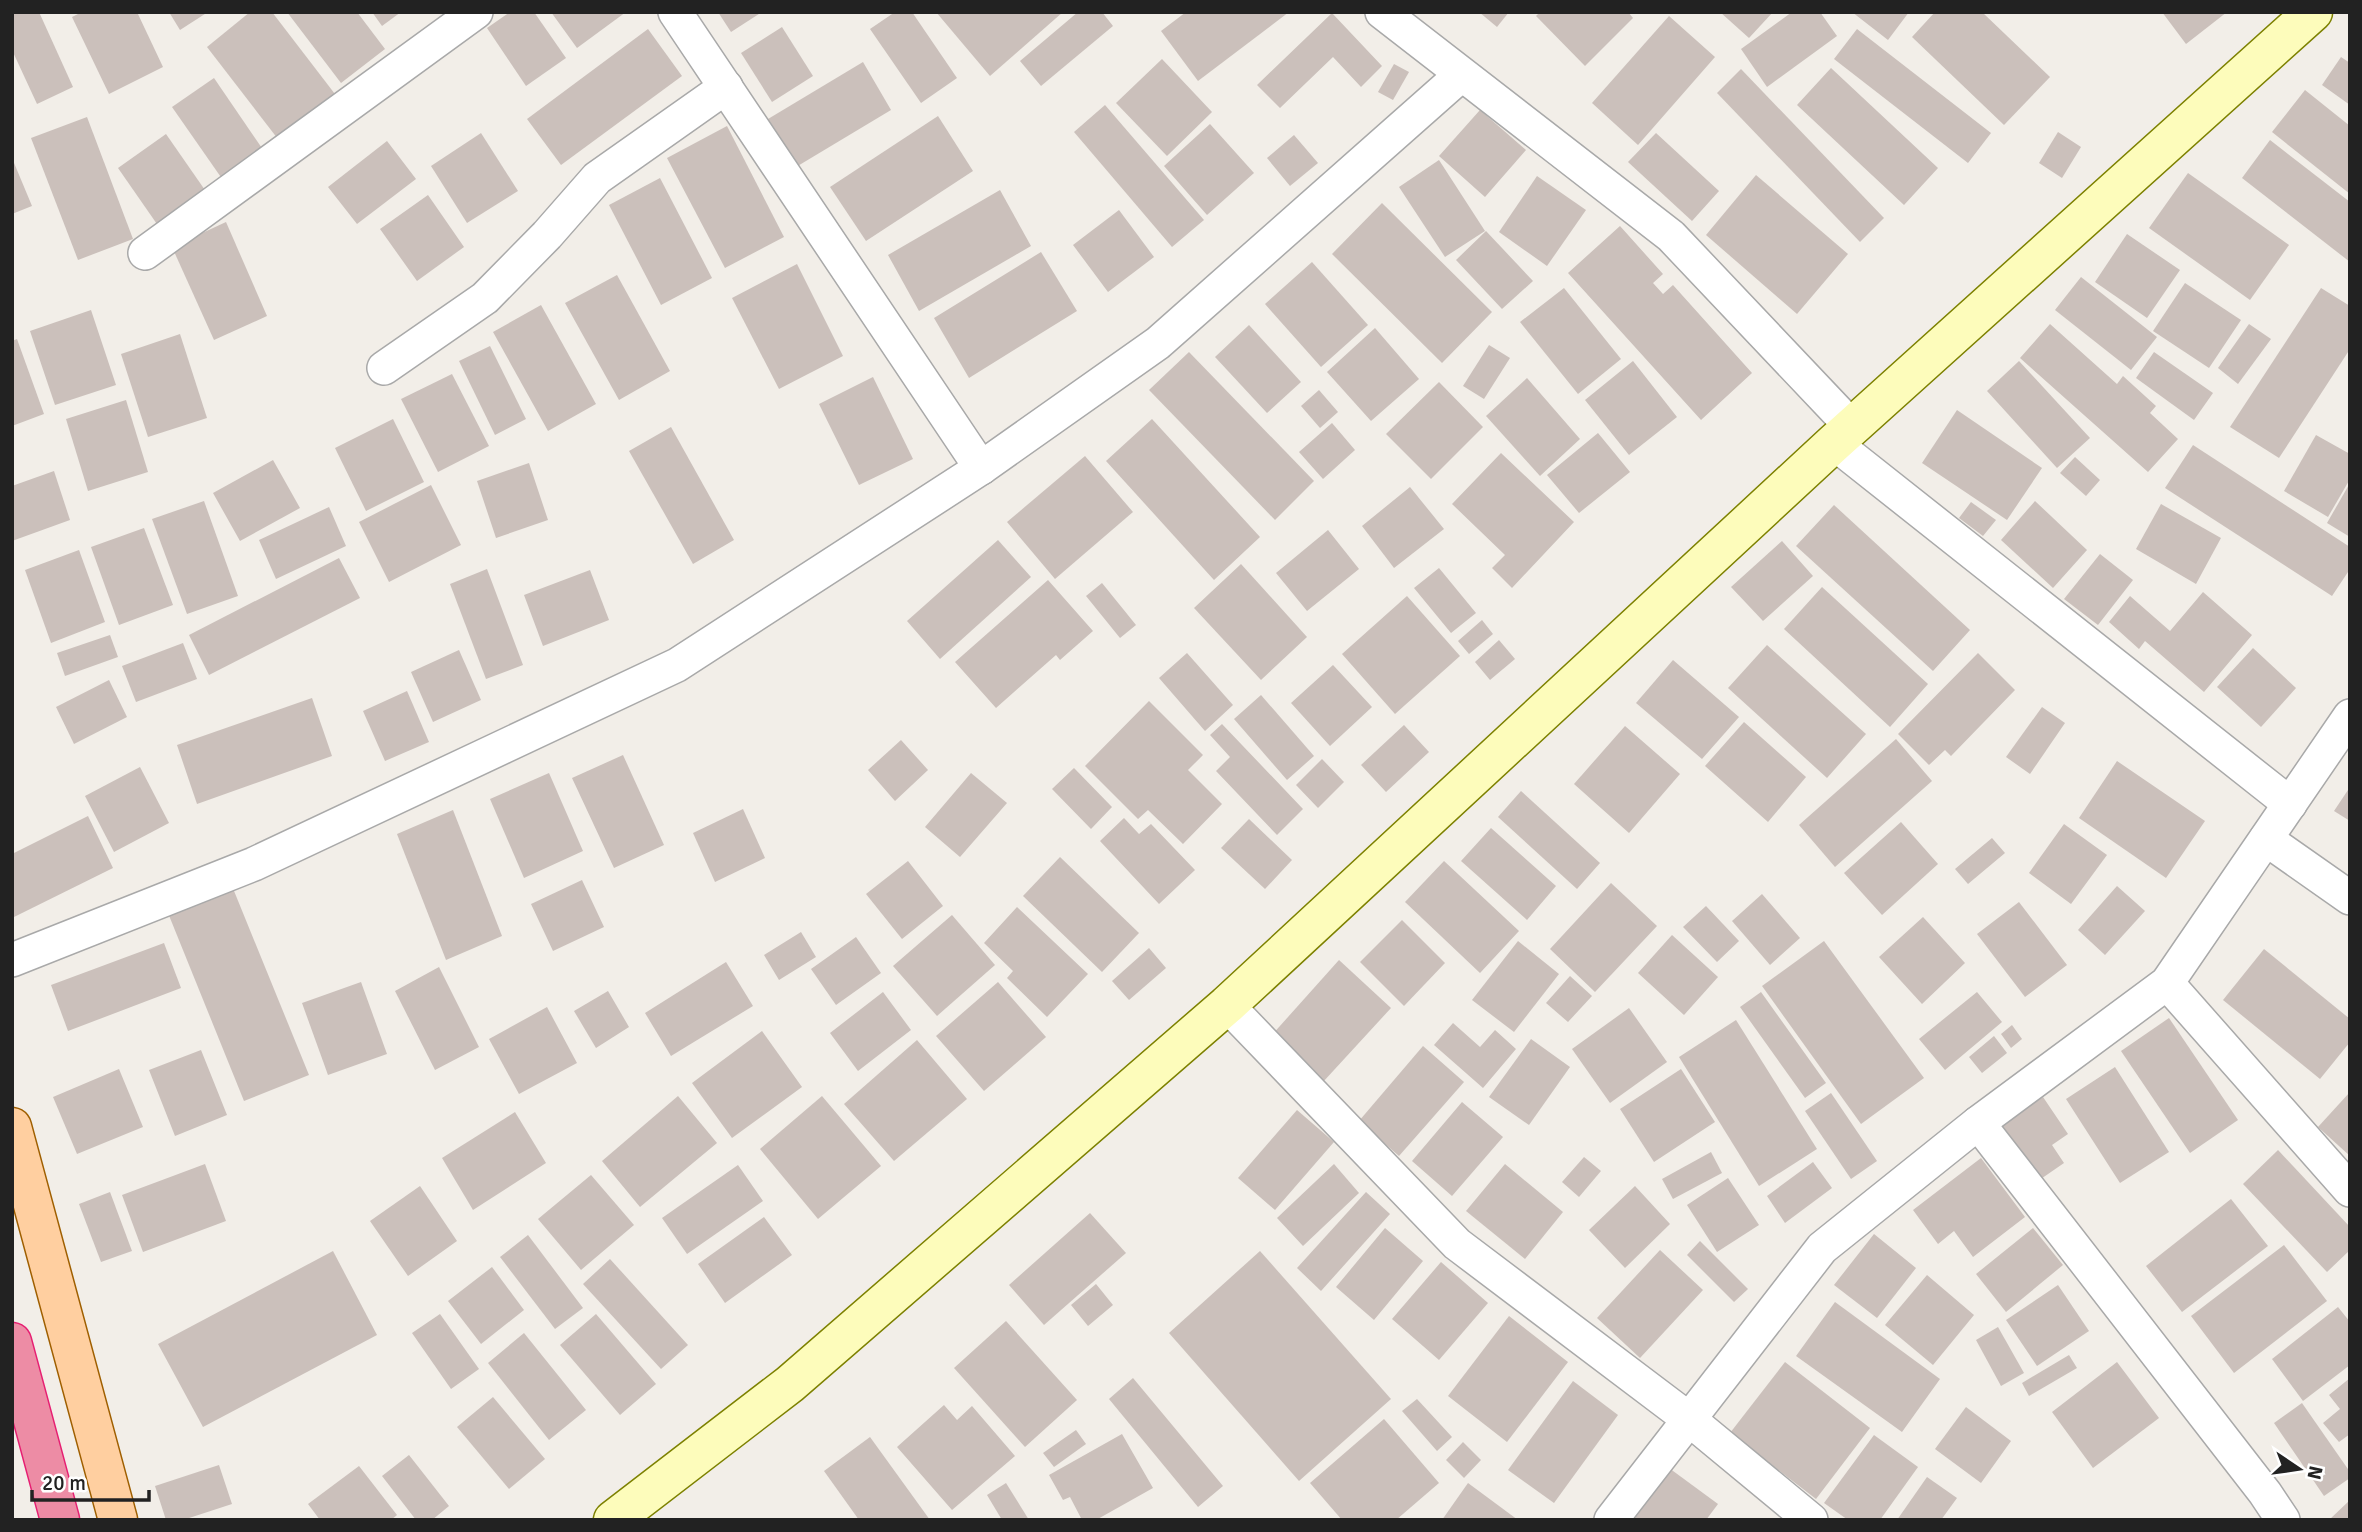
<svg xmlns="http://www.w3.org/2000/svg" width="2362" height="1532" viewBox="0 0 2362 1532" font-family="Signika,sans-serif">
  <rect width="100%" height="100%" fill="#f2eee8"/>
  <g fill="#cbc0bb">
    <polygon points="12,12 39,12 73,87 37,104 12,50"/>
    <polygon points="82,12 137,12 163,67 109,94 72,17"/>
    <polygon points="169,12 208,12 180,30"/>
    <polygon points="250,12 272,12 338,98 281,143 207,47"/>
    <polygon points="287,12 357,12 385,49 341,83"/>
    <polygon points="372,12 401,12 382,26"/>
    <polygon points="510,12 534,12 566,58 526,86 487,28"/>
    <polygon points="551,12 626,12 577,48"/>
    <polygon points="718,12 762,12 731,32"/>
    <polygon points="895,12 912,12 957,78 921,103 870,29"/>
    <polygon points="936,12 1063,12 990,76"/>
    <polygon points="1078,12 1102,12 1113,26 1041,86 1020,61"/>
    <polygon points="1186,12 1289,12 1198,81 1161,31"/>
    <polygon points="1479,12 1509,12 1497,27"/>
    <polygon points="1540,12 1628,12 1633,18 1585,66 1536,16"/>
    <polygon points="1720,12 1773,12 1749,38"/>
    <polygon points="1792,12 1820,12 1837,36 1767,87 1741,49"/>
    <polygon points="1852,12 1909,12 1888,40"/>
    <polygon points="1935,12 1982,12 2050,77 2004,125 1912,37"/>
    <polygon points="2162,12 2227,12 2186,44"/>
    <polygon points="1332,13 1382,66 1361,87 1333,57 1280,108 1257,85"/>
    <polygon points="1669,16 1715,57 1638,145 1592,103"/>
    <polygon points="782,27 813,76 772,102 741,53"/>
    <polygon points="648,29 682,76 561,165 527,119"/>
    <polygon points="1857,29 1991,133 1968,163 1834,59"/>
    <polygon points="2341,57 2350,63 2350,105 2322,85"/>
    <polygon points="1162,59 1212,112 1167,156 1116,103"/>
    <polygon points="863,62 891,110 796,167 768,119"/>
    <polygon points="1394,64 1409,72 1393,100 1378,92"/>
    <polygon points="1831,68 1938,168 1904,205 1797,105"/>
    <polygon points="1741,69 1884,218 1860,242 1717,93"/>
    <polygon points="214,78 266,154 225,183 172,107"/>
    <polygon points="2305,90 2350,126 2350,194 2272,132"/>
    <polygon points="1105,105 1204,220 1172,247 1074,132"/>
    <polygon points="1480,110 1526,150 1485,197 1439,156"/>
    <polygon points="938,116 973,171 866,241 830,187"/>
    <polygon points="87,117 133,239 78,260 31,138"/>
    <polygon points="1210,124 1254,173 1207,215 1164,166"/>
    <polygon points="727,126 784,237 725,268 667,158"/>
    <polygon points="2058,132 2081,147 2062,178 2039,163"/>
    <polygon points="481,133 518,191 467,223 431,166"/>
    <polygon points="1656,133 1719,191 1692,221 1628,162"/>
    <polygon points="166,134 207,193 159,227 118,168"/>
    <polygon points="1294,135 1318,163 1290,186 1267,158"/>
    <polygon points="2270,140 2350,202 2350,262 2242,178"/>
    <polygon points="387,141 416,179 357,224 328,187"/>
    <polygon points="12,158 32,206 12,214"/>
    <polygon points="1439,160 1485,231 1445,257 1399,187"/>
    <polygon points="2188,173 2289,245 2250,300 2149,228"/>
    <polygon points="1756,175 1848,254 1797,314 1706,235"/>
    <polygon points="1537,176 1586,210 1547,266 1499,232"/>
    <polygon points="660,178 712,278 661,305 609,205"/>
    <polygon points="1000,190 1031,246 919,311 888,255"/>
    <polygon points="428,195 464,247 417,281 380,229"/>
    <polygon points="1382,203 1492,312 1442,363 1332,254"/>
    <polygon points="1119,210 1154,257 1108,292 1073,245"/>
    <polygon points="226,222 267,316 214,340 172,247"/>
    <polygon points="1620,226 1663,274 1653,283 1663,294 1673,285 1752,373 1701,420 1568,273"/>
    <polygon points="1486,231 1533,281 1502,309 1456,260"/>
    <polygon points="2127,234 2180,270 2147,318 2095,282"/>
    <polygon points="1041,252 1077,311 969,378 934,318"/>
    <polygon points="1312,262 1368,325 1321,367 1265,304"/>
    <polygon points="797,264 843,356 779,389 732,298"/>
    <polygon points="617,275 670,371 619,400 565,303"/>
    <polygon points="2081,277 2157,337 2131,370 2055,310"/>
    <polygon points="2185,283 2241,320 2209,368 2153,331"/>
    <polygon points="1564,288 1621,359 1578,394 1520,322"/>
    <polygon points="2321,288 2350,306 2350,349 2279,458 2230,427"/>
    <polygon points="541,305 596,404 548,431 493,332"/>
    <polygon points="91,310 116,385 55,405 30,331"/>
    <polygon points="2050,324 2117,384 2123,376 2156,406 2150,413 2178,439 2148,472 2020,358"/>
    <polygon points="2249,324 2271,339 2238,384 2218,368"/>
    <polygon points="1249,325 1301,382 1267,413 1215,357"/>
    <polygon points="1375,328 1419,379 1371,421 1327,372"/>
    <polygon points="180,334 207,418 148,437 121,354"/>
    <polygon points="17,339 44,414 12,426 12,341"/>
    <polygon points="1489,345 1510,358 1484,399 1463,386"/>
    <polygon points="490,346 526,419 495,435 459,361"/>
    <polygon points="1189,352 1314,481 1275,520 1149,390"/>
    <polygon points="2154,352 2213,393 2194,420 2136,378"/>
    <polygon points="1633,361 1677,417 1629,455 1585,400"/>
    <polygon points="2019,361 2090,438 2057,468 1987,391"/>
    <polygon points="452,374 489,446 438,472 401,399"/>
    <polygon points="873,377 913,459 859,485 819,404"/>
    <polygon points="1527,378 1580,439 1540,476 1486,416"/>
    <polygon points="1439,382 1483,427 1431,479 1386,434"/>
    <polygon points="1319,390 1338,412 1320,428 1301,406"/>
    <polygon points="126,400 148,472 88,491 66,419"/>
    <polygon points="1957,410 2042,468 2007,520 1922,463"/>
    <polygon points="393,419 424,482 366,511 335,448"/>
    <polygon points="1152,419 1260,537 1214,580 1106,461"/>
    <polygon points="1332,423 1355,450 1323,479 1299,452"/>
    <polygon points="671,427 734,540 693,564 629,451"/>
    <polygon points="1598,433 1630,472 1579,513 1547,475"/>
    <polygon points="2316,435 2350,454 2350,479 2328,517 2284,491"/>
    <polygon points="2193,445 2350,547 2350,569 2332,596 2165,488"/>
    <polygon points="1501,453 1574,522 1512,588 1492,568 1505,555 1452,504"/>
    <polygon points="1085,456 1133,512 1055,579 1007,522"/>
    <polygon points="2075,457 2100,480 2086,496 2060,473"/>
    <polygon points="273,460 300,508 240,541 213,493"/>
    <polygon points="529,463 548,520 496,538 477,481"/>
    <polygon points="54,471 70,520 12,541 12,486"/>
    <polygon points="2350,483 2350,537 2327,523"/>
    <polygon points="431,485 461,545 389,582 359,522"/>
    <polygon points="1410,487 1444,529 1394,568 1362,526"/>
    <polygon points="204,501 238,596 187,614 152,519"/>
    <polygon points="2035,501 2087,550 2053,588 2001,540"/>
    <polygon points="1971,502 1996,520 1983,536 1959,518"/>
    <polygon points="2161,504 2221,538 2196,584 2136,549"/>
    <polygon points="1834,505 1970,630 1933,671 1796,546"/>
    <polygon points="329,507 346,546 276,579 259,540"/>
    <polygon points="144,528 173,605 119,625 91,547"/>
    <polygon points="1328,530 1359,569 1307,611 1276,573"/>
    <polygon points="998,540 1031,577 940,659 907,621"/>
    <polygon points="1782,541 1813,576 1763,621 1731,587"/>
    <polygon points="79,550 105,622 51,643 25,570"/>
    <polygon points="2100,554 2133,580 2098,625 2064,599"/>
    <polygon points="339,558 360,598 209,675 189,635"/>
    <polygon points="1241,564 1307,637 1261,680 1194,608"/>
    <polygon points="1439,568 1476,613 1451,633 1414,588"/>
    <polygon points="487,569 523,665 486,679 450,584"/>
    <polygon points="590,570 609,620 543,646 524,595"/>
    <polygon points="1048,580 1093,631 1060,660 1056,655 996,708 955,662"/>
    <polygon points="1102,583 1136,625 1120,638 1086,596"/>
    <polygon points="1822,587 1928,684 1890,727 1784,629"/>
    <polygon points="2203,592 2252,635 2204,692 2145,641 2139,649 2109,622 2130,596 2170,631"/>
    <polygon points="1407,596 1460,656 1395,714 1342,654"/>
    <polygon points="1482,620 1493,634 1469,654 1458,641"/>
    <polygon points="110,635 118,657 65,676 57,653"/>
    <polygon points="1499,640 1515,659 1490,680 1475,662"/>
    <polygon points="183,643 197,679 136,702 122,666"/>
    <polygon points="1767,645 1866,734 1827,778 1728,688"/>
    <polygon points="2253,648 2296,688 2261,727 2217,687"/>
    <polygon points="459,650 481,700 433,722 411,672"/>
    <polygon points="1187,653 1233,705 1205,731 1159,678"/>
    <polygon points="1978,653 2015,690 1951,756 1945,750 1929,765 1898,734"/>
    <polygon points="1673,660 1739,717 1702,759 1636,703"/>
    <polygon points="1333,665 1372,707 1330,746 1291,703"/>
    <polygon points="109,680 127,717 74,744 56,707"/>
    <polygon points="407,691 429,742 385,761 363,711"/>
    <polygon points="1261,695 1314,756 1287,780 1234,719"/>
    <polygon points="312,698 332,756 197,804 177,745"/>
    <polygon points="1149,701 1203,755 1188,770 1222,804 1183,844 1148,810 1138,819 1085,766"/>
    <polygon points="2042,707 2065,723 2030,774 2006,757"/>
    <polygon points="1744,722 1806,777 1768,822 1705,766"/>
    <polygon points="1222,724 1303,809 1277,835 1216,771 1230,757 1210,735"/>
    <polygon points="1404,725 1429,752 1386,792 1361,765"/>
    <polygon points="1625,726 1680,774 1629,833 1574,784"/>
    <polygon points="1896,739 1932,781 1835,867 1799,825"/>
    <polygon points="901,740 928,770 895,801 868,770"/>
    <polygon points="623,755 664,845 614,868 572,778"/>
    <polygon points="1322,759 1344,782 1318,808 1296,785"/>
    <polygon points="2117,761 2205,821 2166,878 2079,818"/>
    <polygon points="140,767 169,823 114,852 85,796"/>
    <polygon points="1074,768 1112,807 1091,829 1052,789"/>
    <polygon points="549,773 583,851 524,878 490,799"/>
    <polygon points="971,773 1007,803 960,857 925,827"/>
    <polygon points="2350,787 2350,821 2334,811"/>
    <polygon points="1521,791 1600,863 1577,889 1498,817"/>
    <polygon points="743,809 765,858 715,882 693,833"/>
    <polygon points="453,810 502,936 446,960 397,834"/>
    <polygon points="88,816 113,868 12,918 12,854"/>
    <polygon points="1124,818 1139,834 1151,824 1195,870 1159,904 1100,841"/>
    <polygon points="1249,819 1292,860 1265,889 1221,848"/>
    <polygon points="1901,822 1938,864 1882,915 1844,873"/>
    <polygon points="2064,824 2107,855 2071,904 2029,873"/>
    <polygon points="1491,828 1556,886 1527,920 1461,861"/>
    <polygon points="1992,838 2005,853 1968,884 1955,869"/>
    <polygon points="1060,857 1139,933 1102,972 1023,896"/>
    <polygon points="908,861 943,906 902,939 866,894"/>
    <polygon points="1444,861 1519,931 1480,973 1405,902"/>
    <polygon points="582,880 604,927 553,951 531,904"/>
    <polygon points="1611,883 1657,926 1595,992 1550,949"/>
    <polygon points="232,886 309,1075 244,1101 168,913"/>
    <polygon points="2117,886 2145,911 2105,955 2078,930"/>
    <polygon points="1762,894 1800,938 1770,965 1732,921"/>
    <polygon points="2019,902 2067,965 2025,997 1977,934"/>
    <polygon points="1706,906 1739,941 1717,962 1683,927"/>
    <polygon points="1017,907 1088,974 1047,1017 1007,978 1013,971 984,943"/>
    <polygon points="952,915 995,965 937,1016 893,966"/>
    <polygon points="1923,917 1965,963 1922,1004 1879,957"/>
    <polygon points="1402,920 1445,963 1404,1006 1360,962"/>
    <polygon points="801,932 816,957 779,980 764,955"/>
    <polygon points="1672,935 1718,977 1684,1015 1638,973"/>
    <polygon points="856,937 881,973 836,1005 811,969"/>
    <polygon points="1518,941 1559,974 1514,1032 1472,1000"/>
    <polygon points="1824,941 1924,1078 1861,1124 1762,986"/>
    <polygon points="164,943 181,988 68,1031 51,985"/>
    <polygon points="1149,948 1166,968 1129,1000 1112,981"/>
    <polygon points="2264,949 2350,1019 2350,1042 2320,1079 2223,1000"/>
    <polygon points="1339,960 1391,1008 1323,1082 1271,1036"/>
    <polygon points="726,962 753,1006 671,1056 645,1013"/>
    <polygon points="439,967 479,1047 435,1070 395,991"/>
    <polygon points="1570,976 1592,996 1568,1022 1546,1003"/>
    <polygon points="361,982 387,1054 328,1075 302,1003"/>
    <polygon points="998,982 1046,1037 984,1091 936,1036"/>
    <polygon points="608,991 629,1027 596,1048 574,1011"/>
    <polygon points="883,992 911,1030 858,1071 830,1033"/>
    <polygon points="1761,992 1826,1083 1805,1098 1740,1007"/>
    <polygon points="1977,992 2002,1022 1945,1070 1919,1039"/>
    <polygon points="547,1007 577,1063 519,1094 489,1039"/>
    <polygon points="1629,1008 1667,1062 1610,1103 1572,1049"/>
    <polygon points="2169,1018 2238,1120 2190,1153 2121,1051"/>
    <polygon points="1736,1020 1817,1149 1759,1186 1679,1057"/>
    <polygon points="1453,1023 1480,1047 1495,1030 1516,1049 1483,1088 1434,1045"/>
    <polygon points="2012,1025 2022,1039 2011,1048 2001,1034"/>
    <polygon points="762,1031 802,1087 732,1138 692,1083"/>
    <polygon points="1994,1036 2007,1053 1982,1073 1969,1057"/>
    <polygon points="1531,1039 1570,1067 1529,1125 1489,1097"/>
    <polygon points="917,1040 967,1099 894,1161 844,1104"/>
    <polygon points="1423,1046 1464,1082 1399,1156 1359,1121"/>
    <polygon points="201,1050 227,1115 175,1136 149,1070"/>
    <polygon points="2115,1067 2169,1152 2120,1183 2066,1099"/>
    <polygon points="119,1069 143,1127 77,1154 53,1097"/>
    <polygon points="1681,1069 1715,1122 1654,1162 1620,1109"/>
    <polygon points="2350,1092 2350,1156 2318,1127"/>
    <polygon points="1831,1093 1877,1161 1851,1179 1805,1111"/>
    <polygon points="678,1096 717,1143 640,1207 602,1161"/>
    <polygon points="822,1096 881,1166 818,1219 760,1149"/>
    <polygon points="2043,1097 2068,1134 2052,1145 2064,1163 2035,1183 1997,1128"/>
    <polygon points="1462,1102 1503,1137 1452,1196 1412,1161"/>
    <polygon points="1297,1110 1334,1142 1275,1210 1238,1178"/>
    <polygon points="515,1112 546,1163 473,1210 442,1158"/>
    <polygon points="2278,1150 2350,1227 2350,1250 2327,1272 2243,1184"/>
    <polygon points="1711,1152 1722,1173 1673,1199 1662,1179"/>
    <polygon points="1584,1157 1601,1171 1579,1197 1562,1182"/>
    <polygon points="1981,1158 2025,1217 1973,1257 1954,1231 1938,1244 1913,1210"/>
    <polygon points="1813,1162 1832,1188 1785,1223 1767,1196"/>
    <polygon points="205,1164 226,1221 143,1252 122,1195"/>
    <polygon points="1334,1164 1359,1193 1303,1246 1277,1218"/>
    <polygon points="1505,1164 1563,1212 1525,1259 1466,1211"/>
    <polygon points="738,1165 763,1201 687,1254 662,1218"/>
    <polygon points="591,1175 634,1225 581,1270 538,1219"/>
    <polygon points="1728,1178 1759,1225 1717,1252 1687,1205"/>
    <polygon points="420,1186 457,1241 408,1276 370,1221"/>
    <polygon points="1635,1186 1670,1224 1625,1268 1589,1230"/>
    <polygon points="110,1192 132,1251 101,1262 79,1204"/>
    <polygon points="1366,1192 1390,1214 1321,1291 1297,1268"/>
    <polygon points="2231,1199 2268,1246 2182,1312 2146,1266"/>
    <polygon points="1090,1213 1126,1253 1044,1325 1009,1285"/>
    <polygon points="764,1217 792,1255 725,1303 698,1264"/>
    <polygon points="1385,1228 1423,1261 1374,1320 1336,1287"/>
    <polygon points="2033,1228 2063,1265 2006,1312 1976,1274"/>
    <polygon points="1874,1234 1916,1268 1877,1318 1834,1285"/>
    <polygon points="528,1235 583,1308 555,1329 500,1257"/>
    <polygon points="1700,1241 1748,1289 1734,1302 1687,1255"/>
    <polygon points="2284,1245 2327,1301 2234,1373 2191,1316"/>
    <polygon points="1660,1250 1703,1290 1640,1358 1597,1318"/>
    <polygon points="333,1251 377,1335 203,1427 158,1344"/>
    <polygon points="1260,1251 1391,1399 1299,1481 1169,1333"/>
    <polygon points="610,1259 688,1345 661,1369 583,1284"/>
    <polygon points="1441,1262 1488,1303 1439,1360 1392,1319"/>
    <polygon points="492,1267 524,1310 481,1344 448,1301"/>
    <polygon points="1927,1275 1974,1315 1933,1365 1885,1325"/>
    <polygon points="1096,1284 1113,1305 1088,1326 1071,1305"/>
    <polygon points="2058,1285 2089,1331 2037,1366 2006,1320"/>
    <polygon points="1835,1302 1940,1379 1902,1432 1796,1356"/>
    <polygon points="2338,1307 2350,1322 2350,1365 2303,1401 2272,1359"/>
    <polygon points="440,1314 479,1369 451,1389 412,1333"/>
    <polygon points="596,1314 656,1384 620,1415 560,1345"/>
    <polygon points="1509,1316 1568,1362 1507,1442 1448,1396"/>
    <polygon points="1006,1321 1077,1400 1025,1447 954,1368"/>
    <polygon points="1998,1327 2024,1373 2001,1386 1976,1340"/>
    <polygon points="524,1333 586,1410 549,1440 488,1363"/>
    <polygon points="2069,1355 2077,1368 2029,1396 2022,1383"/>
    <polygon points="1785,1362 1870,1428 1816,1499 1730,1433"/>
    <polygon points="2117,1362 2159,1418 2093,1468 2052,1412"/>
    <polygon points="1133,1378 1223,1486 1198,1507 1109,1399"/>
    <polygon points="2350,1378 2350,1434 2339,1442 2323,1423 2340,1409 2329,1395"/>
    <polygon points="1573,1381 1618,1415 1554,1503 1508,1470"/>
    <polygon points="493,1397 545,1459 509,1489 457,1427"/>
    <polygon points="1417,1399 1452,1437 1437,1451 1402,1411"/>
    <polygon points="2302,1403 2350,1472 2350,1478 2324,1496 2274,1423"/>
    <polygon points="944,1405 957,1420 972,1406 1015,1456 952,1510 897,1447"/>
    <polygon points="1966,1407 2011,1441 1981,1483 1935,1449"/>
    <polygon points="1384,1419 1439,1483 1396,1520 1342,1520 1310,1483"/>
    <polygon points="1076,1430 1086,1444 1054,1467 1043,1453"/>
    <polygon points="1122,1434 1153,1488 1096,1520 1082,1520 1070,1497 1063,1500 1049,1475"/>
    <polygon points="1874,1435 1918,1467 1880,1520 1848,1520 1824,1503"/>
    <polygon points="870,1437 930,1520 859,1520 824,1471"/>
    <polygon points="1463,1442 1481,1460 1464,1478 1446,1460"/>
    <polygon points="409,1455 449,1506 432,1520 416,1520 382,1476"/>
    <polygon points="219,1465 232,1504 183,1520 166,1520 155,1486"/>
    <polygon points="359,1466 397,1515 391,1520 320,1520 308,1504"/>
    <polygon points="1669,1468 1718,1504 1706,1520 1638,1520 1634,1516"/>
    <polygon points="1927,1477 1957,1498 1941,1520 1897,1520"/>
    <polygon points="1006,1483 1029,1520 1002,1520 987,1495"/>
    <polygon points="1468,1483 1518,1520 1442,1520"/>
    <polygon points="2350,1500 2350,1520 2329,1520"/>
  </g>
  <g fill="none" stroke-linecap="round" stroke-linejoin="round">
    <g stroke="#a9a9a9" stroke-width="36">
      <g id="street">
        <polyline points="675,12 981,468"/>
        <polyline points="1382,12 1671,236 1852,427"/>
        <polyline points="145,253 476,12"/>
        <polyline points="384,368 485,298 547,235 597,178 726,87"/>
        <polyline points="1834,443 2290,804"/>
        <polyline points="2266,839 2350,898"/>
        <polyline points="12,960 254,864 677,665 981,468 1158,343 1461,75"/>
        <polyline points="2167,983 2350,1190"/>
        <polyline points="1227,1005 1457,1244 1690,1420 1811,1520"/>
        <polyline points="1978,1123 2265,1493 2283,1520"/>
        <polyline points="1611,1520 1822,1248 1978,1123 2167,983 2350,716"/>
      </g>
    </g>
    <g stroke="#7d8100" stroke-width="41">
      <polyline id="secondary" points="613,1520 790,1384 1227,1005 1834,443 2313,12"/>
    </g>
    <g stroke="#9f5f00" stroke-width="41">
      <polyline id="primary" points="12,1127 118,1520"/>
    </g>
    <g stroke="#e61f72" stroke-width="41">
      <polyline id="highway" points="12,1342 60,1520"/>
    </g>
    <use href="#street" stroke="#fff" stroke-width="33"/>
    <use href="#secondary" stroke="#fdfcbb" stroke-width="38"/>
    <use href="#primary" stroke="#ffcfa0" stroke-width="38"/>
    <use href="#highway" stroke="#ed8ca5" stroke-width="38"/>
  </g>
  <rect width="2362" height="1532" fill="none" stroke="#222222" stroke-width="28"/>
  <g transform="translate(2299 1469) rotate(103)" stroke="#ffffff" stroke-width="5" paint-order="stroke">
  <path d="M0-5L12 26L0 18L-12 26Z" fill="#222222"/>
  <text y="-10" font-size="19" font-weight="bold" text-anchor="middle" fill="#222222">N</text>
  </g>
  <path d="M32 1490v10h117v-10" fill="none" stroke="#222222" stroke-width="3.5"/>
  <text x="42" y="1490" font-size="21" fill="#222222" stroke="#ffffff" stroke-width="5" paint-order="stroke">20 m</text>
</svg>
